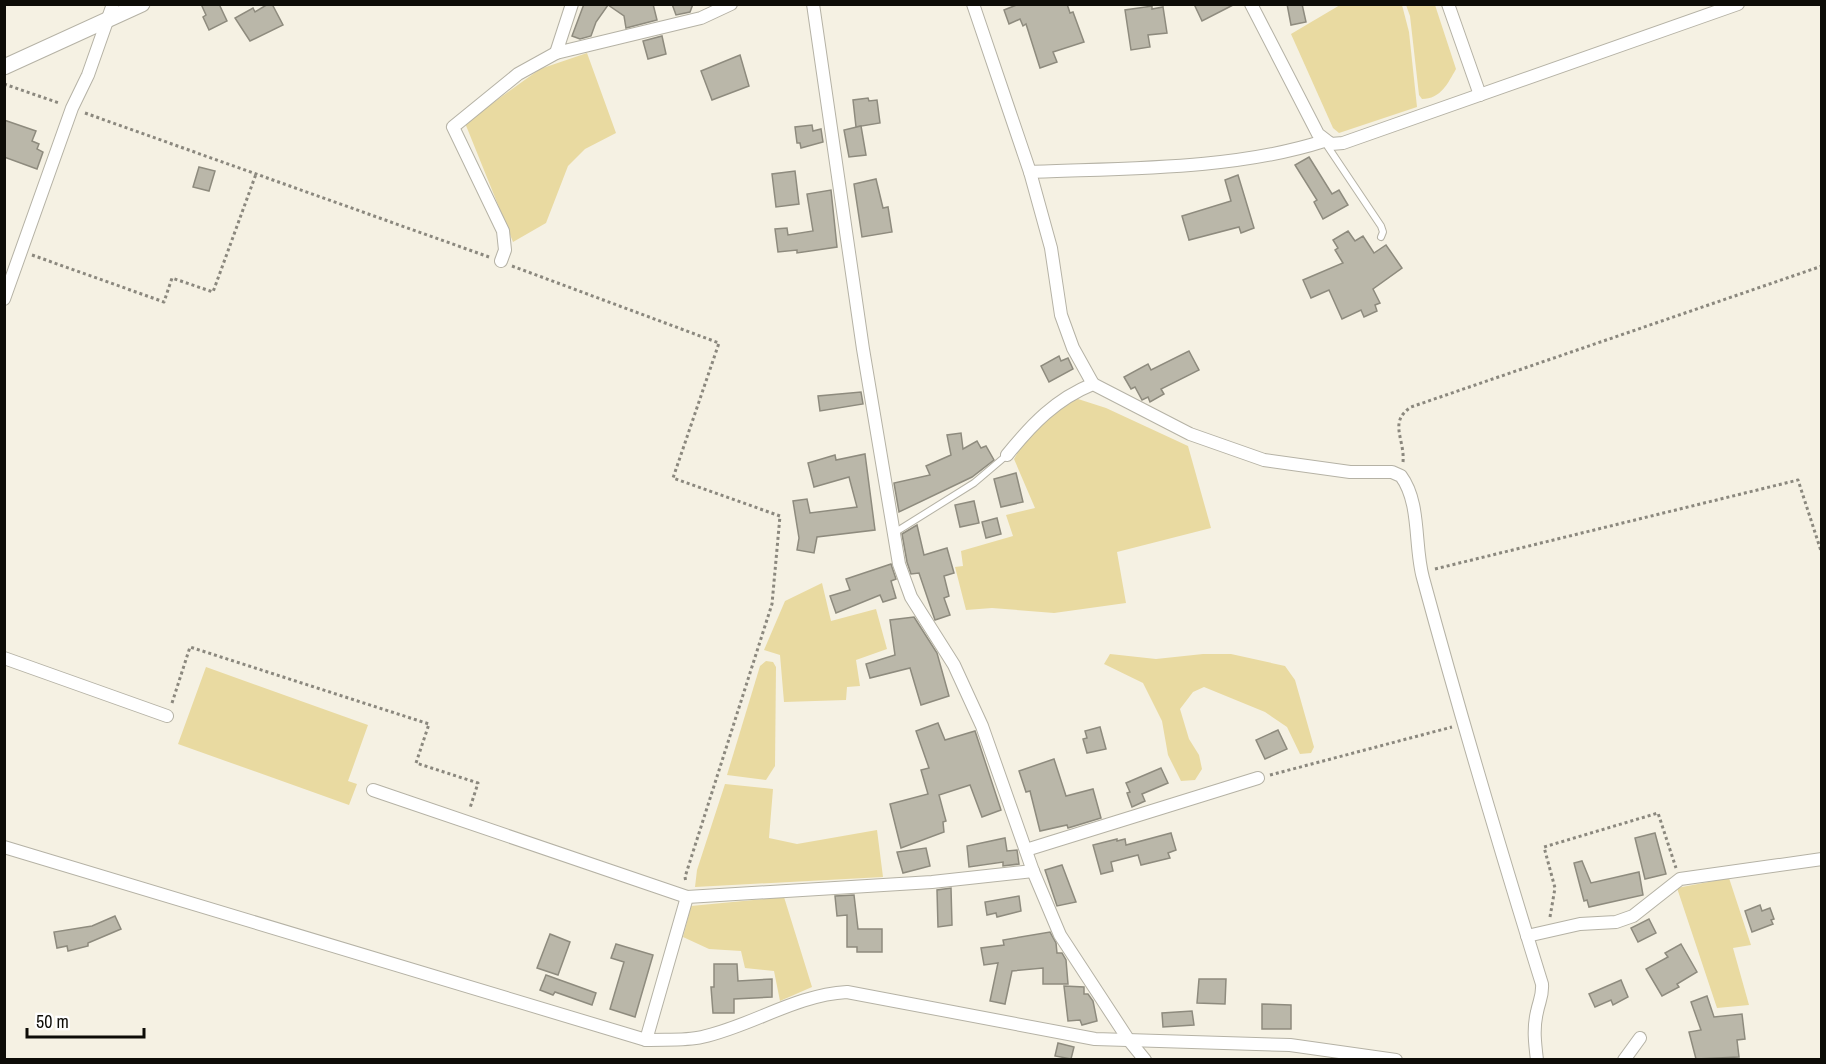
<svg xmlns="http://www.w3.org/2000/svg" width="1826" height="1064" viewBox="0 0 1826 1064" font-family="'Archivo Narrow',sans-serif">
  <rect width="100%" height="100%" fill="#f5f1e3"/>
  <g fill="#e9daa1">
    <polygon points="1340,5 1402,5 1409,32 1417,107 1339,133 1333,128 1291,34"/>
    <path d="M1406,5H1435L1456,69C1448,83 1441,99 1422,99L1419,95L1410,16Z"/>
    <polygon points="587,53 616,133 585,149 568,166 546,223 513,242 465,123 540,69"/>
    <path d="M1078,399L1106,408L1188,446L1211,528L1117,552L1126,603L1054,613L992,608L966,610L955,567L963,566L961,551L1013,536L1006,515L1035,508L1014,459C1024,439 1055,403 1078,399Z"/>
    <polygon points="822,583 831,621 876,609 887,649 856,660 860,686 847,687 846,700 784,702 780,655 764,650 785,601"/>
    <polygon points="1110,654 1156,659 1203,654 1231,654 1285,666 1295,680 1314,747 1311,753 1300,754 1287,727 1265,712 1204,687 1193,692 1180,709 1189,739 1199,755 1202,769 1195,780 1181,781 1168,755 1162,721 1143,683 1104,664"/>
    <polygon points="766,661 773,662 776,667 775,766 766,780 727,775 760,666"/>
    <polygon points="206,667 368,725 348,781 357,784 349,805 178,744"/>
    <polygon points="725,784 773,789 769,838 797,844 877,830 883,877 695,887 697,870"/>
    <polygon points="1729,878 1751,945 1733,948 1749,1005 1717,1008 1677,888"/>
    <polygon points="784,897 812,987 780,1001 774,971 745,968 741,951 709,949 683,937 691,906"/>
  </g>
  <g fill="#bab7a9" stroke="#8e8b7e" stroke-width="1.5">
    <polygon points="201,4 219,4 227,21 209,30 203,17 206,15"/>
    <polygon points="268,4 272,4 283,25 250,41 235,18 253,8 255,12"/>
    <polygon points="584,4 653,4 657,20 626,28 624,16 608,5 596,22 591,36 580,39 572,36"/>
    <polygon points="672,4 693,4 690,12 676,15"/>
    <polygon points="1019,4 1067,4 1070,13 1073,12 1084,42 1053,52 1057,62 1040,68 1026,24 1023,26 1020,19 1009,24 1004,10"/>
    <polygon points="1194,4 1235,4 1202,21"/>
    <polygon points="1287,4 1302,4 1306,22 1291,25"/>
    <polygon points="1152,6 1152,9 1163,7 1167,33 1148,35 1150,47 1131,50 1125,10"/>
    <polygon points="662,36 666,54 648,59 643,41"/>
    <polygon points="740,55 749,86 712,100 701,71"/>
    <polygon points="868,98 869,101 877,100 880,123 856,127 853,100"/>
    <polygon points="4,120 36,131 32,141 39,144 37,149 43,152 37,169 4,157"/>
    <polygon points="812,125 813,131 821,129 823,142 801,148 800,143 797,143 795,127"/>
    <polygon points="861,126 866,155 849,157 844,130"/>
    <polygon points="1309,157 1332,194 1339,190 1348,205 1323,219 1314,202 1317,200 1295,165"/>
    <polygon points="199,167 215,171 209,191 193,187"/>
    <polygon points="795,171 799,204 776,207 772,174"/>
    <polygon points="1238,175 1254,228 1241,233 1239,227 1189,240 1182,216 1231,201 1225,180"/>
    <polygon points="876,179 883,208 888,207 892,232 862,237 854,184"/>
    <polygon points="831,190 837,247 797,253 797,250 778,252 775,229 787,228 788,235 813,231 807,194"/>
    <polygon points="1348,231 1355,241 1363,236 1374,253 1386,245 1402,268 1373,289 1380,303 1375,305 1377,311 1364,317 1361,310 1342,319 1329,290 1311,298 1303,280 1343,263 1335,250 1338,248 1333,240"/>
    <polygon points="1189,351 1199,370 1161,389 1164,394 1150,402 1148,397 1142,400 1135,387 1131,389 1124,377 1148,364 1151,370"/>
    <polygon points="1059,356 1061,361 1068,358 1073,369 1049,382 1041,366"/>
    <polygon points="861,392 863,404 820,411 818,396"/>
    <polygon points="961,433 963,449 977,441 981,448 986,446 994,460 972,477 899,512 894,483 930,475 926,466 951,455 947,435"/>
    <polygon points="865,454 875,530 817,537 814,553 797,550 799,538 793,501 807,499 810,513 857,507 849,477 814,487 808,463 835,455 836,460"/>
    <polygon points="1016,473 1023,502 1001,507 994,479"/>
    <polygon points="974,501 979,523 960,527 955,505"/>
    <polygon points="997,518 1001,534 986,538 982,522"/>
    <polygon points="917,525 924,555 947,548 954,573 944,576 949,596 944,598 950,615 935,620 919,573 911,574 907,562 902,534"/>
    <polygon points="891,564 896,579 891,581 896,598 883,602 880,595 836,613 830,596 850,590 846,579"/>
    <polygon points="914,617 937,653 949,696 921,705 910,668 870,678 866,664 895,655 890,620"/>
    <polygon points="938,723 945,740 975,731 1001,810 982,817 970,785 939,795 946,821 943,822 944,832 901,848 890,804 928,794 921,770 929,768 916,731"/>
    <polygon points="1100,727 1106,749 1087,753 1083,739 1087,738 1085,731"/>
    <polygon points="1278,730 1287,749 1265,759 1256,740"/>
    <polygon points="1054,759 1066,796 1093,789 1101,818 1068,828 1067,825 1040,831 1030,791 1026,792 1019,771"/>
    <polygon points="1161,768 1168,783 1142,794 1145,801 1132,807 1127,793 1130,792 1126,783"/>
    <polygon points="1171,833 1176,850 1168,853 1170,858 1141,865 1138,855 1111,862 1113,871 1101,874 1093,845 1117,839 1117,841 1125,839 1126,845"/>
    <polygon points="1655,833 1666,874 1645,879 1635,838"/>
    <polygon points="1005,838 1007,851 1017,850 1019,864 1003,866 1003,862 969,867 967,846"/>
    <polygon points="926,848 930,866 903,873 897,852"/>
    <polygon points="1582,861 1591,883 1639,872 1643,895 1589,907 1587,900 1584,901 1574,863"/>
    <polygon points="1062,865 1076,902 1057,906 1045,870"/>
    <polygon points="951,888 952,925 938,927 937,890"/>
    <polygon points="854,895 858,929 882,929 882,952 857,952 857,947 847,947 847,915 837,916 835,896"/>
    <polygon points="1019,896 1021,911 997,917 996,913 987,915 985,902"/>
    <polygon points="1760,905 1762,911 1770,908 1774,919 1771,920 1773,924 1752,932 1745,911"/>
    <polygon points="115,916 121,929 88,943 88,946 68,951 67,946 57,948 54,932 92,926"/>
    <polygon points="1649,919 1656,933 1638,942 1631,928"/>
    <polygon points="1050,932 1056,943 1057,953 1062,953 1066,960 1068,984 1043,984 1043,968 1012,971 1005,1004 990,1001 998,963 984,965 981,948 1004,945 1003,940"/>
    <polygon points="550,934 570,942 558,975 537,968"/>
    <polygon points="616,944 653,955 635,1017 610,1009 624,962 611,958"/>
    <polygon points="1681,944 1697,972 1677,984 1679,987 1662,996 1646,969 1668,957 1665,953"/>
    <polygon points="714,964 737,964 738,981 772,979 772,997 734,999 734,1013 713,1013 711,987 714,987"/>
    <polygon points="546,975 596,993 592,1005 555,992 553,995 540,990"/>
    <polygon points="1199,979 1226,979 1225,1004 1197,1003"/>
    <polygon points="1621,980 1628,997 1613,1005 1611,1000 1595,1007 1589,994"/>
    <polygon points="1064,986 1084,987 1084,994 1088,994 1093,1001 1097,1021 1082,1025 1080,1020 1068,1021"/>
    <polygon points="1707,996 1714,1017 1742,1014 1745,1039 1737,1040 1739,1057 1696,1059 1689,1032 1701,1030 1691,1002"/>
    <polygon points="1262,1004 1291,1005 1291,1029 1262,1029"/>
    <polygon points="1192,1011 1194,1025 1163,1027 1162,1013"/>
    <polygon points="1058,1043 1074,1047 1071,1059 1055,1056"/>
  </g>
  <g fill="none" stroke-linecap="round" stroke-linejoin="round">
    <g stroke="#b5b2a5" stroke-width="8">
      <g id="service">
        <polyline points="1326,144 1381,226 1383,232 1381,237"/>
        <polyline points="894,533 974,483 1007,455"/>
      </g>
    </g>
    <g stroke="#b5b2a5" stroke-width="14">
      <g id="minor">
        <polyline points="572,4 556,53 701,18 731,4"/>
        <polyline points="813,4 863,349 899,564 911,597 954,665 982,726 1033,871 1060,935 1128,1039 1145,1060"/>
        <polyline points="973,4 1030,172 1051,248 1061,315 1073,348 1093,384"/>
        <polyline points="1251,4 1318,134 1331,144 1343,143 1738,4"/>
        <polyline points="1448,4 1480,95"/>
        <path d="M1030,172C1125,168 1234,170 1324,141"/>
        <polyline points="501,261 505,250 503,231 453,127 518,74 556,53"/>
        <polyline points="4,299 72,108 88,75 113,4"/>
        <path d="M1007,455C1032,424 1056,399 1093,384L1190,434L1264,460L1350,472H1392L1401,476C1421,503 1414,546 1423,578C1460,714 1500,849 1542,984C1543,996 1539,1001 1537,1012C1533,1028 1535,1044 1537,1060"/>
        <polyline points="4,658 167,716"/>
        <polyline points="373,790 687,897"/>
        <path d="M4,847L646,1040C664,1039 685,1041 702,1037C752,1026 795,995 847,992L1095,1039L1290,1045L1396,1060"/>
        <polyline points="1026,850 1258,778"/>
        <polyline points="1527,936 1580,924 1616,922 1633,916 1680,879 1822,859"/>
        <polyline points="646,1040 687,897 932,882 1033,871"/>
        <polyline points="1624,1060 1640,1038"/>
      </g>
    </g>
    <g stroke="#b5b2a5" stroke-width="17">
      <polyline id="tertiary" points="4,67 142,4"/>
    </g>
    <g stroke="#8b887e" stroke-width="3" stroke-dasharray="3 3" stroke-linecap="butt">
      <polyline points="4,84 59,103"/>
      <polyline points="85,113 489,257"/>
      <polyline points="32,255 164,302 172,278 213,292 256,174"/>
      <polyline points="512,266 719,343 673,478 780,516 772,604 685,877 686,883"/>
      <path d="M1403,462C1405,439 1388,422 1411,407L1822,266"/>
      <polyline points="1435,569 1798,480 1822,554"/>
      <polyline points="172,703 190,647 429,724 416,763 478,783 470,808"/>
      <polyline points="1270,775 1452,727"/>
      <polyline points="1550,917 1555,888 1544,847 1658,813 1676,868"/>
    </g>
    <use href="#service" stroke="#fff" stroke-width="6"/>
    <use href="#minor" stroke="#fff" stroke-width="12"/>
    <use href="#tertiary" stroke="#fff" stroke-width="15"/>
  </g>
  <rect width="1826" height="1064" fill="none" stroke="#0d0c07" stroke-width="12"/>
  <path d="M27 1028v9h117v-9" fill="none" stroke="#0d0c07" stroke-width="3"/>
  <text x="36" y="1028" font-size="18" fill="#0d0c07" stroke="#fefefe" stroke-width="4.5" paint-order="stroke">50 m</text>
</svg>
